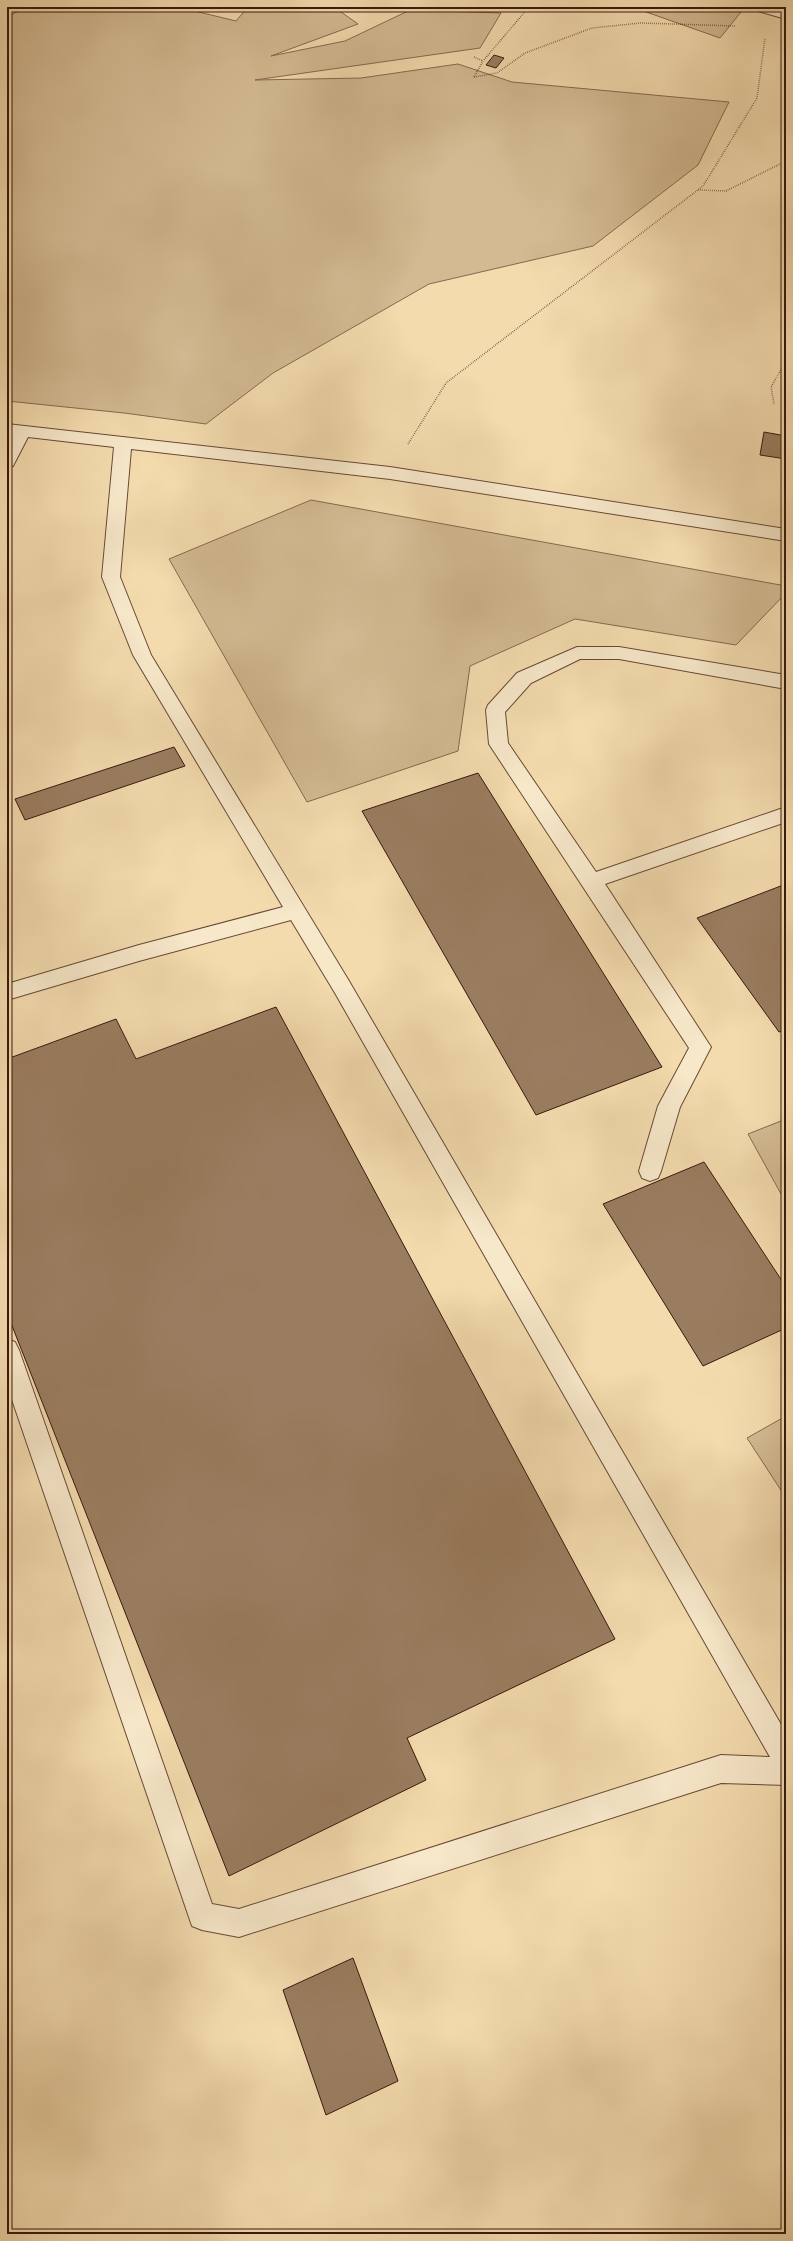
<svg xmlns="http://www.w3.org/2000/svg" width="793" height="2241" viewBox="0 0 793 2241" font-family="'EB Garamond',serif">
  <rect width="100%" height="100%" fill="#f3dbae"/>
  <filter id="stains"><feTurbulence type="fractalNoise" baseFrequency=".005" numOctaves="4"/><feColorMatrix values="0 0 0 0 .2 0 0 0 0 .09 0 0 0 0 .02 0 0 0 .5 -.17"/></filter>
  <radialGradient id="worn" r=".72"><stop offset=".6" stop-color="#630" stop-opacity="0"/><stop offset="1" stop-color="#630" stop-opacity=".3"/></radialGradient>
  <g fill="#d3ba92" stroke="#86694f">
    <polygon points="26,7 178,7 236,21 248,7 334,7 358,24 271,56 345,41 410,10 501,13 480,48 255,80 361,78 458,64 512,82 729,102 698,165 593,246 429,284 273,373 206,424 124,413 7,401 7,17"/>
    <polygon points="632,7 729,7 741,12 720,38"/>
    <polygon points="311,500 786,586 786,593 736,645 575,619 470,666 458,751 307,802 169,559"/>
    <polygon points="786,1119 786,1203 748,1134"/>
    <polygon points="786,1416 786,1498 747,1438"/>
  </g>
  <g fill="#9a7d60" stroke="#39180c">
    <polygon points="494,55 504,58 496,68 486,65"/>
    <polygon points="764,432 786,436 786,459 760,455"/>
    <polygon points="174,747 185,766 25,820 15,799"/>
    <polygon points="478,773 662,1067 536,1115 362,811"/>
    <polygon points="786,884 786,1030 779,1032 697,918"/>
    <polygon points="276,1007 615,1639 407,1738 426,1780 229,1876 7,1313 7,1059 116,1019 136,1059"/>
    <polygon points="704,1162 786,1287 786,1328 703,1366 603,1204"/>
    <polygon points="353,1958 398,2081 326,2115 283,1990"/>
  </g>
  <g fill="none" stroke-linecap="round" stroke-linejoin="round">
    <g stroke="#684934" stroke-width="2">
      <g id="minor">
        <polygon points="752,7 773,7 786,11 786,19 754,10"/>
        <polygon points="7,424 390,467 786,529 786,541 390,479 131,449 120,577 151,655 349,981 786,1733 786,1785 721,1783 239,1937 202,1930 192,1926 7,1385 7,1339 15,1342 19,1350 212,1904 239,1909 721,1755 770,1757 335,993 291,920 139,961 7,1000 7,984 139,945 283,907 133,655 102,577 114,447 28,437 13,466 7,467 7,445 12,435 7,434"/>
        <polygon points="577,647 619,647 786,675 786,689 619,659 580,659 531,683 505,712 508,743 596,872 786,807 786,822 605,884 711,1047 680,1107 661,1171 658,1178 650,1181 642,1178 639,1171 658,1106 689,1048 489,744 486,710 488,705 517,673"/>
      </g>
    </g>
    <g stroke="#39180c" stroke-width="1.5" stroke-dasharray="0.5 1.5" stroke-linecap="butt">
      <polyline points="474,57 483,61"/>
      <polyline points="474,77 497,73 525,53 592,28 641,23 736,26"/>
      <polyline points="474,77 483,61 529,7"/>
      <polyline points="698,190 726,191 786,161"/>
      <polyline points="774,404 771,387 786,361"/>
      <polyline points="408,444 446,383 703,186 757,98 765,38"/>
    </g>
    <use href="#minor" fill="#f7e8ca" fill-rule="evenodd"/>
  </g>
  <rect width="793" height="2241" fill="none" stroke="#f3dbae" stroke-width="24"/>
  <rect x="8" y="8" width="777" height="2225" fill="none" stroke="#39180c" stroke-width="2"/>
  <rect x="12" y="12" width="769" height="2217" fill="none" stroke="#39180c"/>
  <rect width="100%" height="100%" filter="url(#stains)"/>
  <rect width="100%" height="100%" fill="url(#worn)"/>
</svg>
